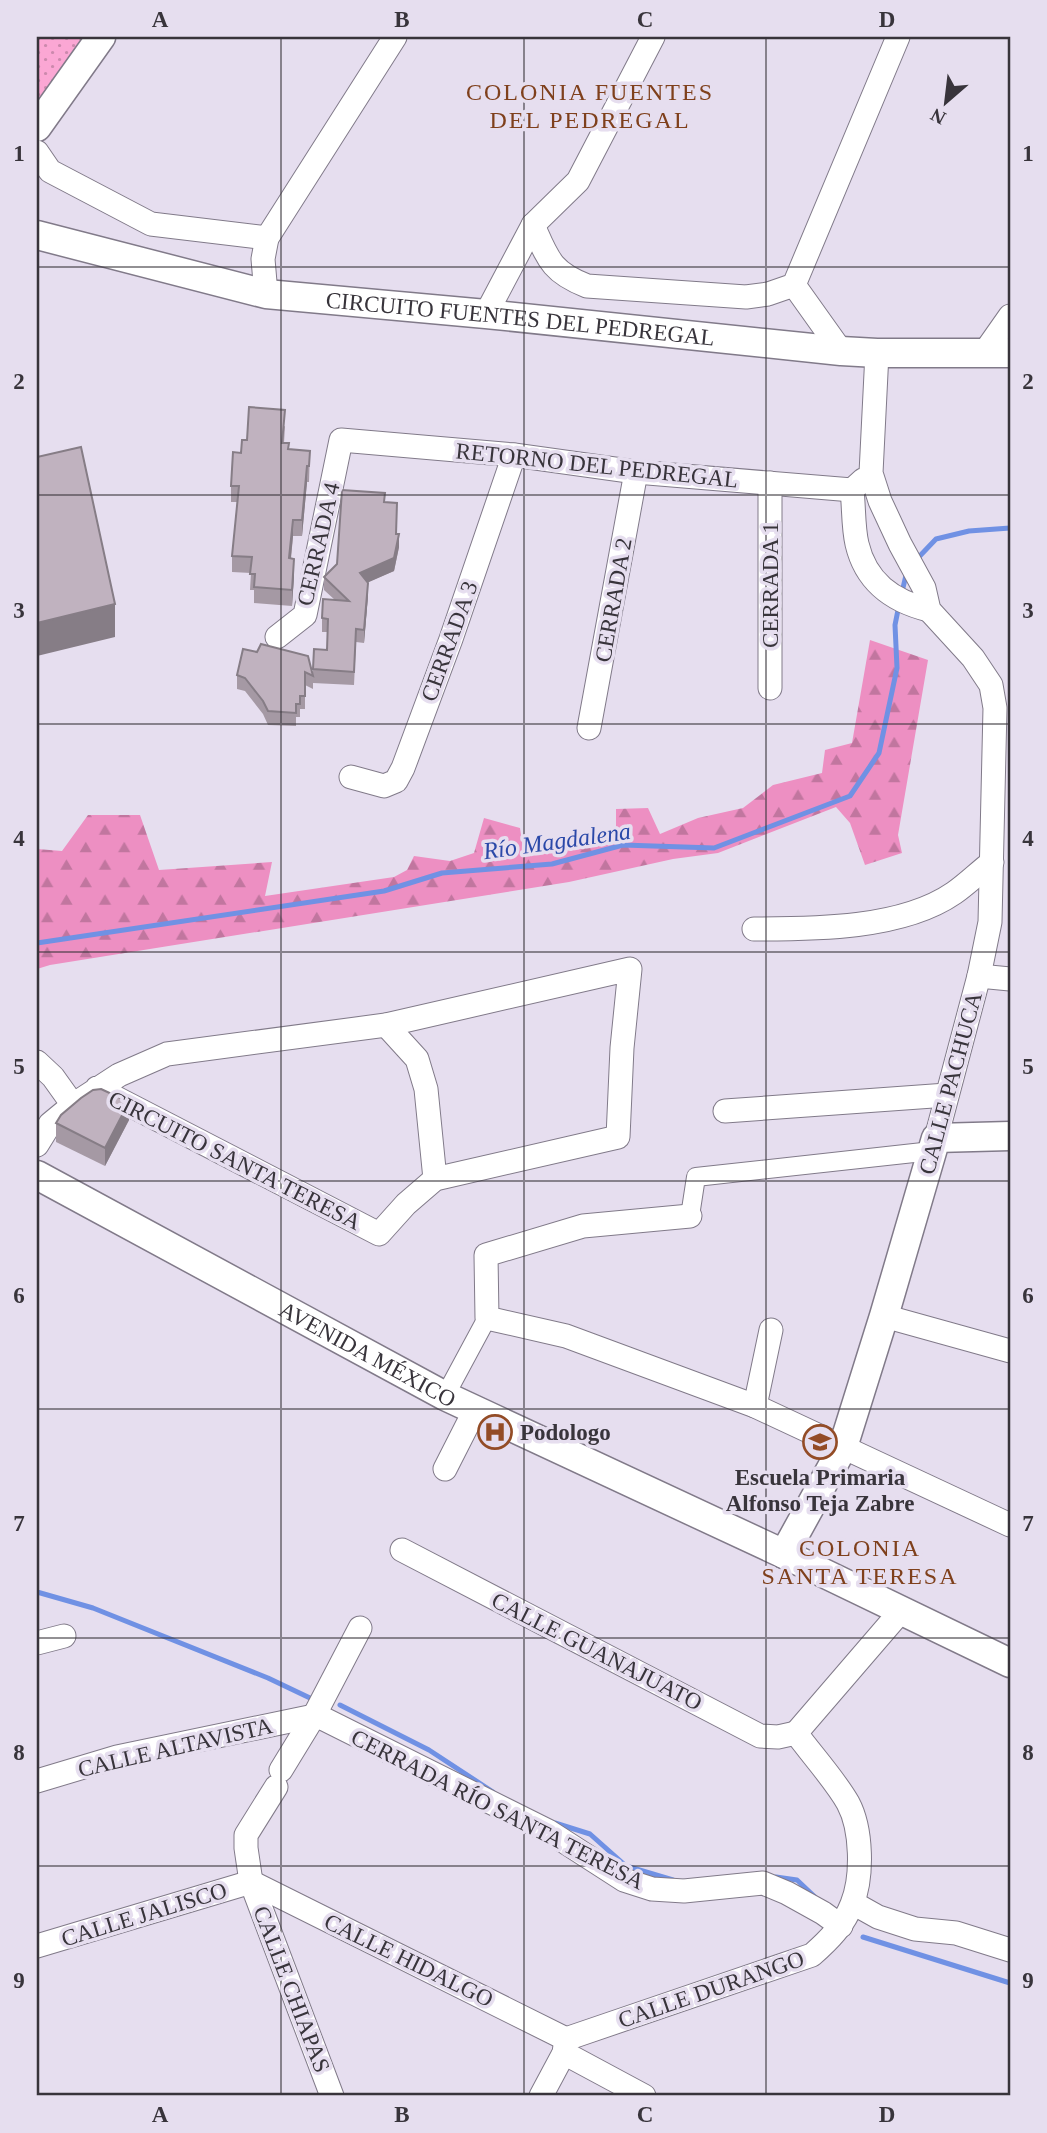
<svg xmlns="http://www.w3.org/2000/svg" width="1047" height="2133" viewBox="0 0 1047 2133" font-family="Georgia,serif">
  <defs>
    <pattern id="grass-dots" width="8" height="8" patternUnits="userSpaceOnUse" patternTransform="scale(1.75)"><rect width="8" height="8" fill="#fba7d4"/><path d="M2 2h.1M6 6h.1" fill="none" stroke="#cc89ad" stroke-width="1.8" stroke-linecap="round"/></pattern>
    <pattern id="forest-firs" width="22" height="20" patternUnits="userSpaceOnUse" patternTransform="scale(1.75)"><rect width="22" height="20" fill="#ed8fc2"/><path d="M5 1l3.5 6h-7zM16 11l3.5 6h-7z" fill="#c1769f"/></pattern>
  </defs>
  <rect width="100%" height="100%" fill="#e6deef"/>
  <polygon fill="url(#grass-dots)" points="37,37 101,37 37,127"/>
  <polygon fill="url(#forest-firs)" points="870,640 928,660 898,835 902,853 865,865 850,823 836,807 718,853 673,859 569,882 50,965 37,969 37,849 62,851 88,815 140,815 159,870 272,862 265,896 394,877 407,870 414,856 450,861 474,853 484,818 520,828 523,849 557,845 556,838 616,828 616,809 648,808 660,834 698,818 743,808 773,785 822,773 825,750 852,743"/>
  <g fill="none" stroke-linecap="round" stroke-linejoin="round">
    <g stroke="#7091e4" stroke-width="5">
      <polyline points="915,561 936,539 969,531 1010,528"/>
      <polyline points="902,592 907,571"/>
      <polyline points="37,943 384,891 442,873 552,864 623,845 714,848 850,796 879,753 897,668 895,625 899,605"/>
      <polyline points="37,1592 93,1608 268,1678 310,1698"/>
      <polyline points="340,1705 429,1750 493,1792"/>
      <polyline points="555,1823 590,1834 626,1866 673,1880"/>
      <polyline points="776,1877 797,1880 815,1897"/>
      <polyline points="863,1937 1010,1983"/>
    </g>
    <g stroke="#817a89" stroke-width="20">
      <g id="pedestrian">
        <polyline points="690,1216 696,1177 932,1151"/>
        <polyline points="445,1396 487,1318"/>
      </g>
    </g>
    <g stroke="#817a89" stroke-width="25">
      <g id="minor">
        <polyline points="37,152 50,171 151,224 267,238"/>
        <path d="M533,225C548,259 551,272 587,286L746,297L768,294L794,285L898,37"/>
        <polyline points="794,285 841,351"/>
        <polyline points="266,294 263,259 267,238 395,37"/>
        <polyline points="486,314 533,225 578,181 653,37"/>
        <polyline points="877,353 871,473 880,501 900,544 924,588 929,610 973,658 991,685 995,708 990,922 979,976 936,1138"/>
        <polyline points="984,353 1010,316"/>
        <path d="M863,480L852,490C854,507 853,527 857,544C866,582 892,601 929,610"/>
        <polyline points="277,637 305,615 341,440 514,455 636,472 852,490"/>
        <polyline points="770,688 770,483"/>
        <polyline points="589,728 636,472"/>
        <polyline points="351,777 384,786 396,781 403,768 451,639 514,455"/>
        <path d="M754,929C815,929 902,929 954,893C967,884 979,872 992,862"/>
        <polyline points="979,976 1010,979"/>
        <polyline points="386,1025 417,1059 426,1089 435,1179"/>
        <polyline points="37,1062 53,1077 73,1105"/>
        <polyline points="725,1111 947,1095"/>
        <polyline points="37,1145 50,1124 73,1105 119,1075 167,1054 386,1025 630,969 622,1048 618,1137 435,1179 406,1204 379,1234 97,1088"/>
        <polyline points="690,1216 583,1226 486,1255 487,1318 566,1336 755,1406 1010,1525"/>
        <polyline points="884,1316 1010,1351"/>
        <polyline points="755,1406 771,1330"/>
        <polyline points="445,1469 475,1410"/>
        <polyline points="402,1550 760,1736 778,1737 796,1733"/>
        <polyline points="37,1643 64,1636"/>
        <polyline points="796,1733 901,1611"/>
        <polyline points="281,1770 314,1716 360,1628"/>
        <polyline points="37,1781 117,1757 314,1716 324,1719 548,1831 624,1880 652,1889 684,1891 763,1883 787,1893 823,1913 841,1926"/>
        <polyline points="276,1787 246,1835 246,1848 251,1882 332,2096"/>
        <polyline points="251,1882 566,2039"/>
        <polyline points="853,1903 878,1917 915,1929 956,1933 1010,1950"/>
        <polyline points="37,1946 251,1882"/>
        <path d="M566,2039L812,1955C829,1940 844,1925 852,1904C863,1877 862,1829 848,1803C835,1780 812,1755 796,1733"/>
        <polyline points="564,2053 644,2096"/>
        <polyline points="541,2096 564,2053 566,2039"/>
      </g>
    </g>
    <g stroke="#817a89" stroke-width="31">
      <g id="tertiary">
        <polyline points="37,127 101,37"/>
        <path id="s1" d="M37,235L266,294L486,314L841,351L877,353H1010"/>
        <path id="s2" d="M37,1175L445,1396L784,1554L1010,1663"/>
        <polyline points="784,1554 843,1447 884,1316 936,1138 1010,1136"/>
      </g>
    </g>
    <use href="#pedestrian" stroke="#fff" stroke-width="18"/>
    <use href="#minor" stroke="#fff" stroke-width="23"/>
    <use href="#tertiary" stroke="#fff" stroke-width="28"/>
  </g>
  <g fill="#a599a4">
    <polygon points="285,426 284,443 289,449 310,451 309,482 307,482 302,536 293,536 291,559 294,575 292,606 254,603 254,590 250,590 251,573 232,572 232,556 237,502 231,502 231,486 241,453 247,440"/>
    <polygon points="385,502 396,534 399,547 394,571 368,582 368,596 364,643 356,642 354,685 313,683 313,669 327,650 328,632 322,632 322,618 335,600 324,590 324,577 337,564"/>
    <polygon points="257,652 313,676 313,689 305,685 305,709 300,709 300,717 296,717 296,726 268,725 263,714 245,691 237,689 237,675"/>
    <polygon points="129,1120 105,1166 56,1142 56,1123"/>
  </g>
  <g fill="#867d86">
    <polygon points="307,466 307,482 302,536 302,520"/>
    <polygon points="293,520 293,536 289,575 289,558"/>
    <polygon points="399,534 399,547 394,571 360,586 360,573"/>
    <polygon points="294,559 294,575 292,606 292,590"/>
    <polygon points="368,583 368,596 364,643 364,630"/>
    <polygon points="115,604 115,637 37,656 37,623"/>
    <polygon points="129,1102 129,1120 105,1166 105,1148"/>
  </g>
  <g fill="#c0b2bf" stroke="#867d86" stroke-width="2">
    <polygon points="249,407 285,410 282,443 289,443 288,449 310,451 309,466 307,466 302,520 293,520 289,558 294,559 292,590 254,587 255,574 250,574 252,557 232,556 239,486 231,486 233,452 241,453 242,440 247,440"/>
    <polygon points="81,447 115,604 37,623 37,457"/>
    <polygon points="342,490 385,493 384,502 397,503 396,534 399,534 394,558 360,573 368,583 364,630 356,629 354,672 313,669 314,649 327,650 328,619 322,618 323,599 349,601 324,577 337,564"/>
    <polygon points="261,644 308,656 313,676 305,672 305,696 300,696 300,704 296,704 296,713 268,711 263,701 245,678 237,675 243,649 257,652"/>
    <polygon points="101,1089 129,1102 105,1148 56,1123 61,1115 81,1098 93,1090"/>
  </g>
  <path fill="none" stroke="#38343b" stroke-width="2" stroke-opacity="0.55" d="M281,37V2096M524,37V2096M766,37V2096M37,267H1010M37,495H1010M37,724H1010M37,952H1010M37,1181H1010M37,1409H1010M37,1638H1010M37,1866H1010"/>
  <defs>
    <g id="hospital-ring" transform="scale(1.75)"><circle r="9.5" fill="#e6deef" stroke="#934c26" stroke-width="1.5"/><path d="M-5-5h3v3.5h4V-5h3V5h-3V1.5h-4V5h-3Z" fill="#934c26"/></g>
    <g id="school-ring" transform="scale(1.75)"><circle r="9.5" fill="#e6deef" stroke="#934c26" stroke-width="1.5"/><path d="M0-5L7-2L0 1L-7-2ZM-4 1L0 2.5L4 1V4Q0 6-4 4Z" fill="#934c26"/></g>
  </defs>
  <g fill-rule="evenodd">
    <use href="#hospital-ring" x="495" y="1432"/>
    <use href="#school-ring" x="820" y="1442"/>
  </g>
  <g text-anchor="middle" stroke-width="7" stroke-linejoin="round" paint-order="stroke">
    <g font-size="23" fill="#38343b" stroke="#e6deef">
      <text dy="8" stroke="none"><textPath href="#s1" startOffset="492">CIRCUITO FUENTES DEL PEDREGAL</textPath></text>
      <text transform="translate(597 465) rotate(6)" y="8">RETORNO DEL PEDREGAL</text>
      <text transform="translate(318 544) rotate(-77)" y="8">CERRADA 4</text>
      <text transform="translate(770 585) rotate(-90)" y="8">CERRADA 1</text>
      <text transform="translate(613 600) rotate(-80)" y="8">CERRADA 2</text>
      <text transform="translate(449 641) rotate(-70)" y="8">CERRADA 3</text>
      <text transform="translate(950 1083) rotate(-75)" y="8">CALLE PACHUCA</text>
      <text transform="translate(235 1160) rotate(27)" y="8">CIRCUITO SANTA TERESA</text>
      <text dy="8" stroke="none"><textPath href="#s2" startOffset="376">AVENIDA MÉXICO</textPath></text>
      <text transform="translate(597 1651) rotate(27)" y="8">CALLE GUANAJUATO</text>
      <text transform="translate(175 1747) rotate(-13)" y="8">CALLE ALTAVISTA</text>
      <text transform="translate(498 1809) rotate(27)" y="8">CERRADA RÍO SANTA TERESA</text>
      <text transform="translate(144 1914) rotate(-17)" y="8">CALLE JALISCO</text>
      <text transform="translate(409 1960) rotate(26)" y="8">CALLE HIDALGO</text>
      <text transform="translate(292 1989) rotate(69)" y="8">CALLE CHIAPAS</text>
      <text transform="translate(711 1989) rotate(-19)" y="8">CALLE DURANGO</text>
    </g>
    <g font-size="23" font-weight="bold" fill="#38343b" stroke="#e6deef" text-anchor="start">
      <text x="520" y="1440">Podologo</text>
      <text x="820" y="1485" text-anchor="middle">Escuela Primaria<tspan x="820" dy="26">Alfonso Teja Zabre</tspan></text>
    </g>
    <g font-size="24" letter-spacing="2" fill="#7f401c" stroke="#e6deef">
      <text x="590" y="100">COLONIA FUENTES<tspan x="590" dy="28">DEL PEDREGAL</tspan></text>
      <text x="860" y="1556">COLONIA<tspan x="860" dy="28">SANTA TERESA</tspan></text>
    </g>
    <g font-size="24" font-style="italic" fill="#2a48a8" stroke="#e6deef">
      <text transform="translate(557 841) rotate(-8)" y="8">Río Magdalena</text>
    </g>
  </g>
  <rect width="1047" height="2133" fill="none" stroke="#e6deef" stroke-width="77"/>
  <g transform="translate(946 102) rotate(208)" stroke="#e6deef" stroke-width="5" paint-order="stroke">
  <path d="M0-5L12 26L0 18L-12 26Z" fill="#38343b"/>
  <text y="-10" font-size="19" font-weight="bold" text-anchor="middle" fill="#38343b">N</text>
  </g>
  <rect x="38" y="38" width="971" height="2056" fill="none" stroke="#38343b" stroke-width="2.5"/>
  <g font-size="23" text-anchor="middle" font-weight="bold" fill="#38343b">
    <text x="160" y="27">A</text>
    <text x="402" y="27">B</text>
    <text x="645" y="27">C</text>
    <text x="887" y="27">D</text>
    <text x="19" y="161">1</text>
    <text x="1028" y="161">1</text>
    <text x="19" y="389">2</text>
    <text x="1028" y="389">2</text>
    <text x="19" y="618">3</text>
    <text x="1028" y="618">3</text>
    <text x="19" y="846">4</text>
    <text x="1028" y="846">4</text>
    <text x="19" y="1074">5</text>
    <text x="1028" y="1074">5</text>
    <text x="19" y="1303">6</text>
    <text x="1028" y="1303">6</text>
    <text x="19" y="1531">7</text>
    <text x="1028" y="1531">7</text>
    <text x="19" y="1760">8</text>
    <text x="1028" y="1760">8</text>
    <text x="19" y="1988">9</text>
    <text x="1028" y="1988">9</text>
    <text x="160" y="2122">A</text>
    <text x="402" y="2122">B</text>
    <text x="645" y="2122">C</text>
    <text x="887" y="2122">D</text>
  </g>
</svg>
